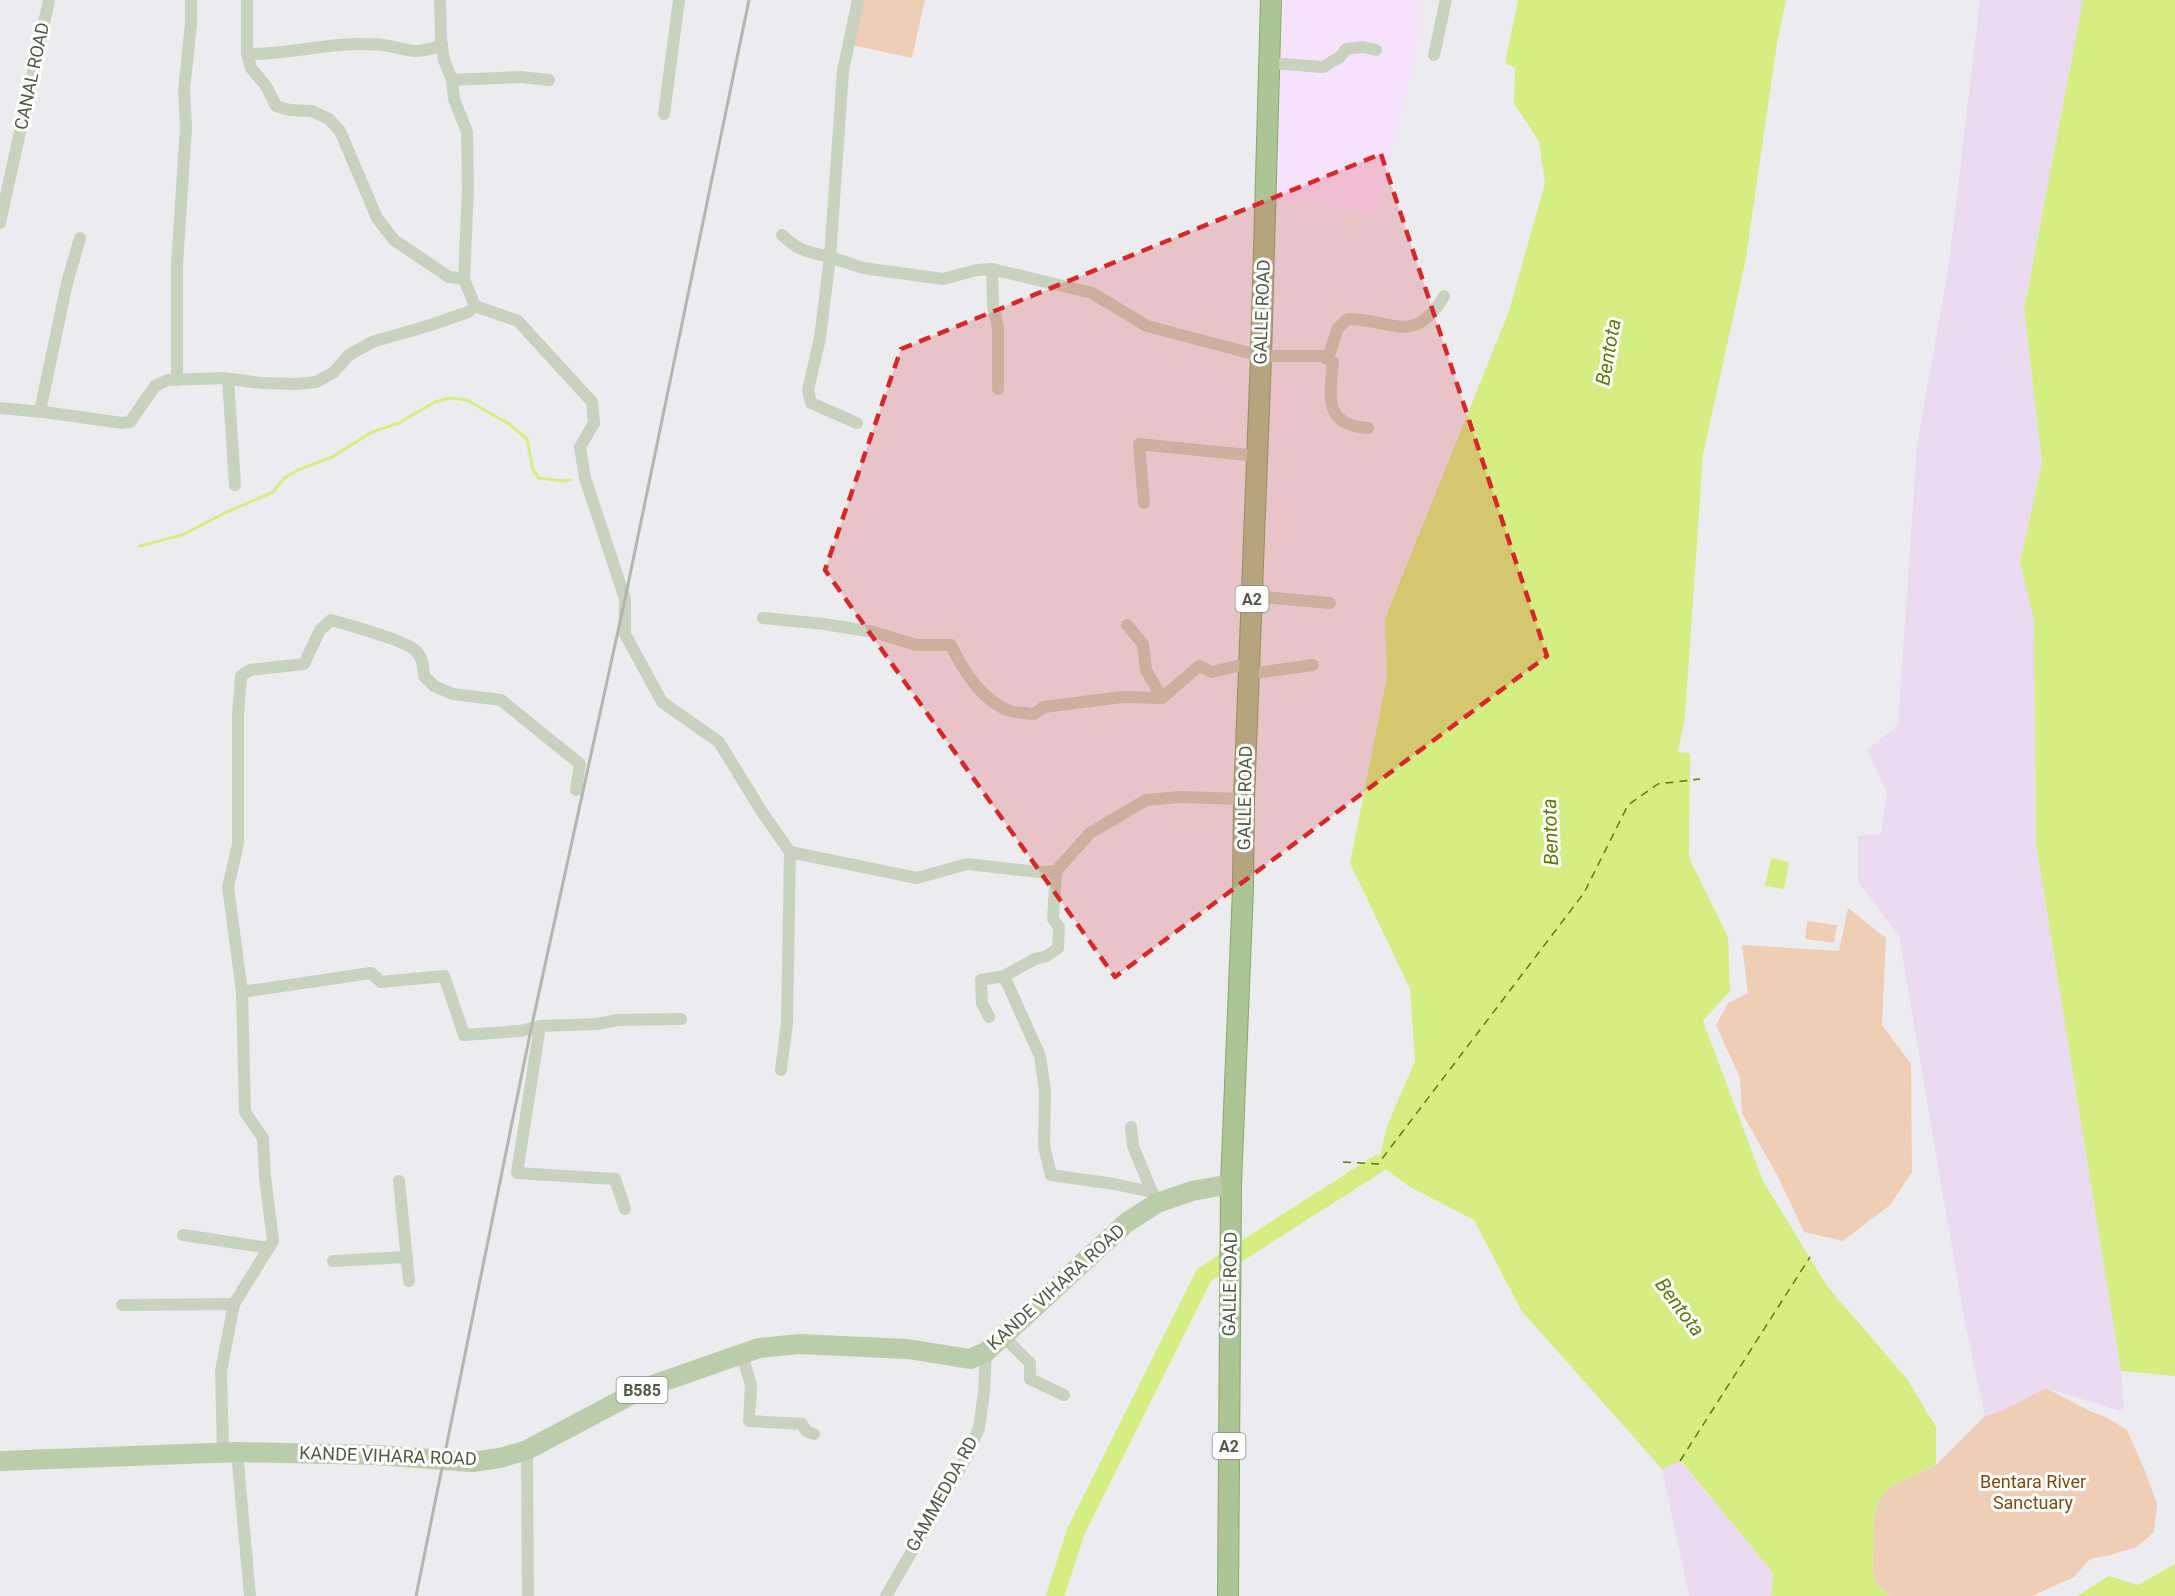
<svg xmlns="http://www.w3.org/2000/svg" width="2175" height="1596" viewBox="0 0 2175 1596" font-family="Roboto,sans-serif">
  <rect width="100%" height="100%" fill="#ececef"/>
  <polygon fill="#f5e3fc" points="1283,0 1419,0 1419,38 1378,213 1276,200"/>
  <g fill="#efceb7">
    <polygon points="860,0 925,0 912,58 852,45"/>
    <polygon points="1848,908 1886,938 1882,1025 1911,1064 1912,1172 1890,1205 1843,1241 1804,1232 1777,1175 1742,1113 1740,1078 1716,1025 1728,1003 1748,993 1742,945 1839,951"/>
    <polygon points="1807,921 1837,925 1834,943 1805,939"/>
    <polygon points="2046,1388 2092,1412 2108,1418 2127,1430 2145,1471 2157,1504 2154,1532 2137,1547 2107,1556 2094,1558 2088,1561 2074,1577 2032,1596 1890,1596 1876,1584 1872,1572 1875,1512 1879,1500 1887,1490 1897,1483 1936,1465 1985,1416 2003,1410"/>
  </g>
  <g fill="#ebdbf1">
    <polygon points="1980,0 2083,0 2024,308 2042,463 2020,562 2034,620 2036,844 2121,1371 2124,1412 2046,1388 2003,1410 1985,1416 1965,1324 1899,936 1858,881 1858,836 1881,834 1887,792 1867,750 1898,725 1917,446 1949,264"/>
    <polygon points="1680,1461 1773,1573 1771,1596 1689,1596 1662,1469"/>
  </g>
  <g fill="#d5ee83">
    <polygon points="1518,0 1786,0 1777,43 1746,258 1703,455 1685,716 1678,752 1690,753 1689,858 1728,937 1730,991 1703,1021 1763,1181 1827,1286 1907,1379 1936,1427 1936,1465 1897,1483 1887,1490 1879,1500 1875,1512 1872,1572 1876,1584 1890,1596 1771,1596 1773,1573 1681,1461 1662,1469 1521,1310 1474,1220 1410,1187 1378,1164 1387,1126 1415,1061 1410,989 1350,863 1387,677 1385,619 1509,311 1545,183 1539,142 1514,103 1515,68 1505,63"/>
    <polygon points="2083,0 2175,0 2175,1376 2121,1371 2036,844 2034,620 2020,562 2042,463 2024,309"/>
    <polygon points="1771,858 1789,862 1784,889 1765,886"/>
    <polygon points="2175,1564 2175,1596 2077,1596 2109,1576 2138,1585"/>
  </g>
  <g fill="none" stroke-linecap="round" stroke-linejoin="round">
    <polyline stroke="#d5ee83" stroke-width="3" points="140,546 182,535 227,512 273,492 284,478 298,470 332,457 372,432 399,423 435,402 450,398 467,400 509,424 527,439 533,470 539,478 562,481 570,480"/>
    <polyline stroke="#d5ee83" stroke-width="18" points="1055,1596 1076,1531 1204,1275 1378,1164"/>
    <g stroke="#617b0b" stroke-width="1.5" stroke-dasharray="8 6" stroke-linecap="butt">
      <polyline points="1343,1162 1378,1164 1584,893 1628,805 1658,784 1700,779"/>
      <polyline points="1680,1461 1810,1257"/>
    </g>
    <g stroke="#88a96d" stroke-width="22">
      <polyline id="trunk" points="1228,1596 1231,1184 1243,888 1244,799 1261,356 1271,0"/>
    </g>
    <g stroke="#c8d2be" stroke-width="12">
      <polyline points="247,0 247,54 251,68 266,86 276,106 290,110 312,111 329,119 340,131 377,218 394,240 449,277 464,279"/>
      <polyline points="440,0 441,41 444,60 452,80 454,99 467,132 468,188 464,279 475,306"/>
      <path d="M858,0L843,71L830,257L863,268L943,279L977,270L992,269L1092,293L1147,326L1261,356H1322L1333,362C1330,397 1323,425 1368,428"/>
      <path d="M247,54C283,55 318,45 354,44C363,44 374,44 383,45C410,49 412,56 442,45"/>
      <polyline points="1434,55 1446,0"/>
      <polyline points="1269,63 1323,67 1340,57 1346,49 1363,47 1376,50"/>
      <polyline points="452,80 520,77 549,80"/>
      <polyline points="664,114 679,0"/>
      <polyline points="0,223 49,0"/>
      <path d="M782,235C798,251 809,252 830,257L820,338L808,390L811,403L857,423"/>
      <polyline points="992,269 993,306 998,327 998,389"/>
      <path d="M1328,358L1338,328L1348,319C1392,319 1414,347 1444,296"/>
      <polyline points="228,379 235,485"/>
      <polyline points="177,380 177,265 186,127 184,91 191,23 191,0"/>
      <polyline points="0,408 44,412 122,423 130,422 155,386 168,380 224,378 261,383 297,384 316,382 333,373 349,355 372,342 431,325 468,312 475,306 518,321 592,402 594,423 580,447 585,478 625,599 625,634 662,702 719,742 762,812 790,852 787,1023 781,1070"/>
      <polyline points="40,411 67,283 80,238"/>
      <polyline points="1144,503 1139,444 1257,456"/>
      <polyline points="1252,596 1330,603"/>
      <path d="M763,618L824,624L874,632L916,645H951C962,669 983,702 1010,711C1017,713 1026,713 1034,714L1044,707L1122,697L1162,698L1199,666L1212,672L1249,663"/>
      <polyline points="1127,625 1143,644 1146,670 1162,698"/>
      <polyline points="1249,674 1313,665"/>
      <polyline points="790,852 917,878 967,864 1039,872 1056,871 1090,833 1146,800 1180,797 1244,799"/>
      <polyline points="1056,871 1053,919 1059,927 1058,948 1047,956 1035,959 1004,976 1040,1056 1045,1091 1044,1146 1051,1175 1114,1184 1152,1192"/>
      <polyline points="242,992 371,973 381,982 444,976 464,1035 520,1031 540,1026 597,1024 617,1020 681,1019"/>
      <polyline points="989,1017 982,1003 981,980 1004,976"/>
      <polyline points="540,1026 517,1173 615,1179 625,1209"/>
      <polyline points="1131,1127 1133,1146 1154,1197"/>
      <polyline points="399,1181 409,1281"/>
      <polyline points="183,1235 269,1248"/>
      <polyline points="333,1261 406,1257"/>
      <path d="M234,1304L273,1241L265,1177L263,1138L245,1112L242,992L228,887L238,844V715L241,676L250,670L304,664L320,630L331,620C348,625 404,640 415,650C423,657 423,666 424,676L434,686L453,694L501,700L580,764L576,790"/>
      <polyline points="122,1305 234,1304 221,1371 223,1452"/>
      <polyline points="1003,1336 1030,1363 1030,1379 1064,1395"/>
      <polyline points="742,1354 751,1385 749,1421 802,1424 806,1431 814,1434"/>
      <polyline points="527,1450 528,1596"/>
      <polyline points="237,1452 250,1596"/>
      <polyline points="886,1596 966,1458 979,1428 984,1392 986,1352"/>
    </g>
    <polyline stroke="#bca" stroke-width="20" points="0,1461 237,1452 376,1455 472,1462 500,1458 527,1450 644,1388 759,1348 799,1344 908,1349 970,1359 986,1352 1126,1223 1157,1203 1192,1191 1231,1184"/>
    <use href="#trunk" stroke="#acc496" stroke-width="20"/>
    <polyline stroke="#b1b7ae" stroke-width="3" points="416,1596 531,1029 625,599 749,0"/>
  </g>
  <path fill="#d62828" fill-opacity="0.2" stroke="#d62828" stroke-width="4.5" stroke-dasharray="12 8" stroke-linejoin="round" d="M1381,154L1547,656L1115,977L825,570L901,349Z"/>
  <g text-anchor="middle" stroke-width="6" stroke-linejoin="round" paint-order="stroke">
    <g fill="#fff" stroke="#848c7c" stroke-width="1.5">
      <rect x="1235.5" y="586" width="33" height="26" rx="4.5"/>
      <rect x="616.5" y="1377" width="51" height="26" rx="4.5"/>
      <rect x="1212.5" y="1433" width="33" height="26" rx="4.5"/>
    </g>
    <g font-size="16" font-weight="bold" fill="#4f5a44">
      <text x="1252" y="605">A2</text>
      <text x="642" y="1396">B585</text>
      <text x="1229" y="1452">A2</text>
    </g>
    <g font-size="18" fill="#4f5a44" stroke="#fff">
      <text transform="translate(32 76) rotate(-78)" y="6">CANAL ROAD</text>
      <text transform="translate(1262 312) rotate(-88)" y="6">GALLE ROAD</text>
      <text transform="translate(1245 798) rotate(-89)" y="6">GALLE ROAD</text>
      <text transform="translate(1230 1284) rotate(-89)" y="6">GALLE ROAD</text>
      <text transform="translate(1056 1287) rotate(-42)" y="6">KANDE VIHARA ROAD</text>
      <text transform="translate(388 1456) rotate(2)" y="6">KANDE VIHARA ROAD</text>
      <text transform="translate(942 1494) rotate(-61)" y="6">GAMMEDDA RD</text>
    </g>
    <g font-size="18" fill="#7c4a14" stroke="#fff">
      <text x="2033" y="1488">Bentara River<tspan x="2033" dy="21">Sanctuary</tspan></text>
    </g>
    <g font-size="20" font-style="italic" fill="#617b0b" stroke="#fff">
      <text transform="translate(1608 352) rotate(-80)" y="7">Bentota</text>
      <text transform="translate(1550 832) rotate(-92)" y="7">Bentota</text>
      <text transform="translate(1680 1307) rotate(53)" y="7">Bentota</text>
    </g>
  </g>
</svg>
